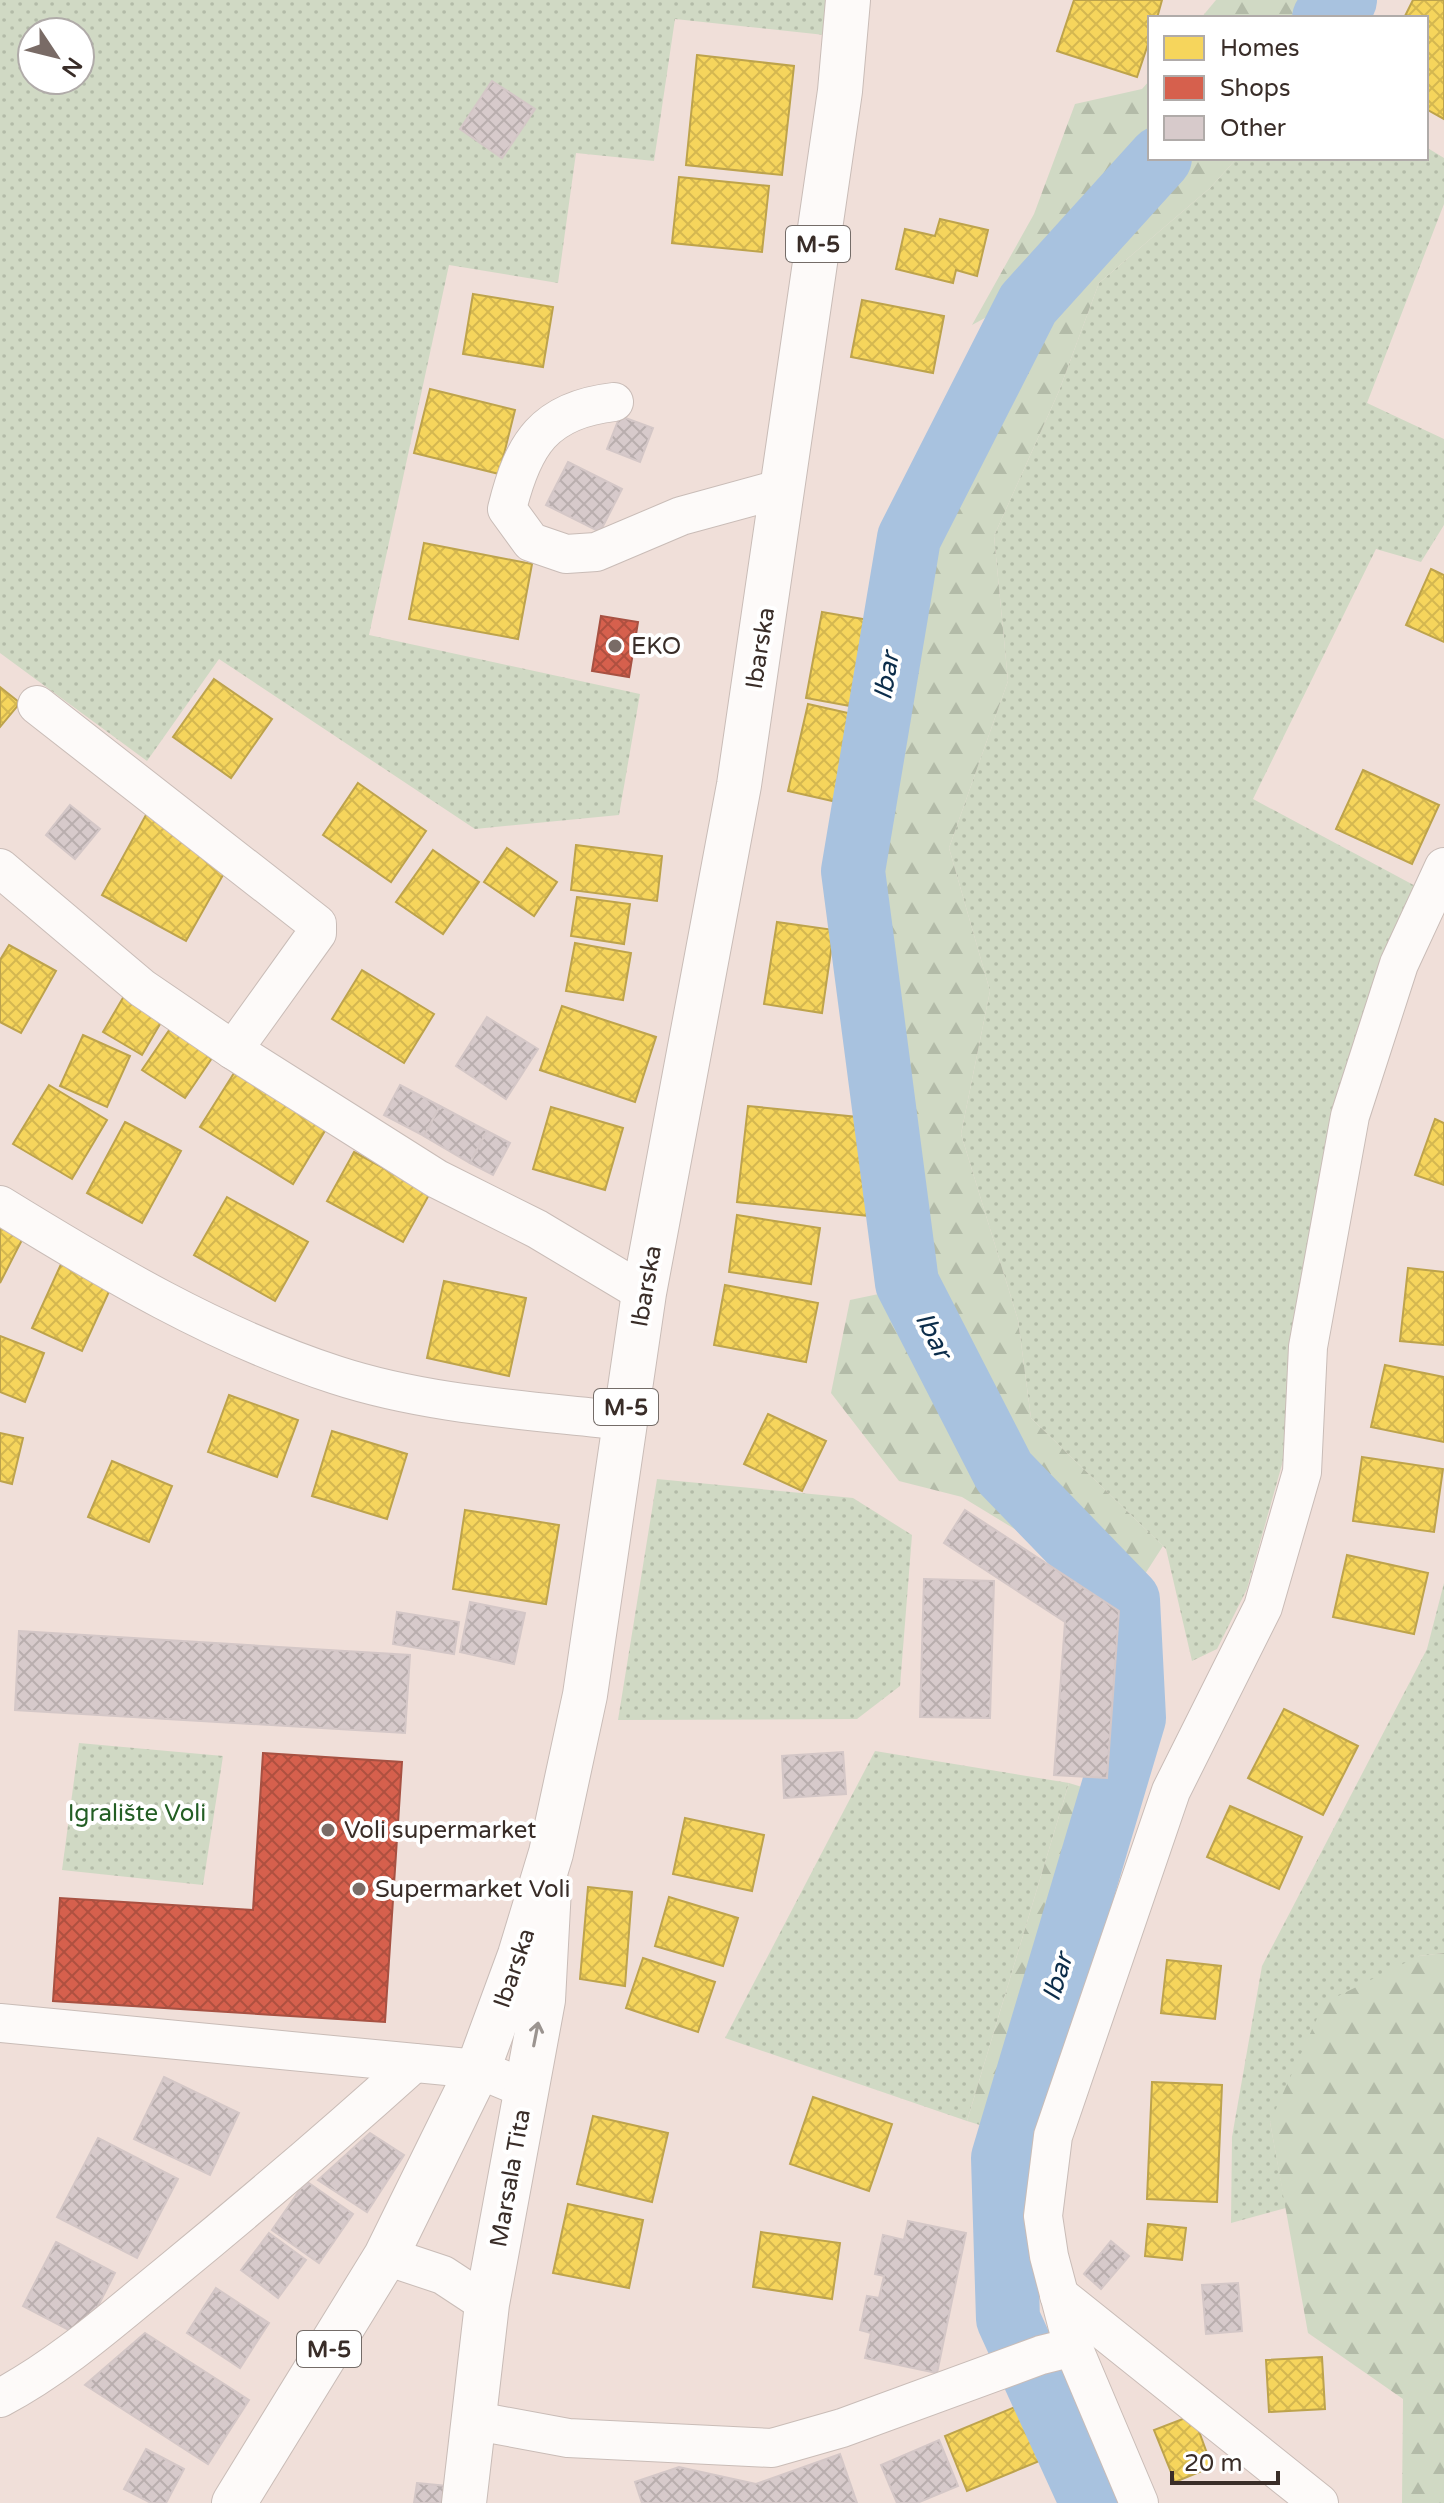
<svg xmlns="http://www.w3.org/2000/svg" width="1444" height="2503" viewBox="0 0 1444 2503" font-family="'Varela Round',sans-serif">
  <defs>
    <pattern id="grass-dots" width="8" height="8" patternUnits="userSpaceOnUse" patternTransform="scale(2)"><rect width="8" height="8" fill="#d0d9c4"/><path d="M2 2h.1M6 6h.1" fill="none" stroke="#b3bba8" stroke-width="1.8" stroke-linecap="round"/></pattern>
    <pattern id="forest-firs" width="22" height="20" patternUnits="userSpaceOnUse" patternTransform="scale(2)"><rect width="22" height="20" fill="#d0d9c4"/><path d="M5 1l3.5 6h-7zM16 11l3.5 6h-7z" fill="#b3bba8"/></pattern>
    <pattern id="homes-cross-hatch" width="8" height="8" patternUnits="userSpaceOnUse" patternTransform="scale(2)"><rect width="8" height="8" fill="#f6d55c"/><path d="M0 0l8 8M0 8l8-8" fill="none" stroke="#d4b750"/></pattern>
    <pattern id="shops-cross-hatch" width="8" height="8" patternUnits="userSpaceOnUse" patternTransform="scale(2)"><rect width="8" height="8" fill="#d6604d"/><path d="M0 0l8 8M0 8l8-8" fill="none" stroke="#af5040"/></pattern>
    <pattern id="building-cross-hatch" width="8" height="8" patternUnits="userSpaceOnUse" patternTransform="scale(2)"><rect width="8" height="8" fill="#d7cacb"/><path d="M0 0l8 8M0 8l8-8" fill="none" stroke="#b9aeae"/></pattern>
  </defs>
  <rect width="100%" height="100%" fill="#f0dfd9"/>
  <g fill="url(#grass-dots)" fill-rule="evenodd">
    <path d="M0,0H837L834,36L675,19L654,161L576,153L558,283L449,265L369,635L640,694L619,815L475,829L219,659L147,761L0,653ZM32,32H80V80H32Z"/>
    <polygon points="1426,147 1444,158 1444,204 1367,403 1444,439 1444,525 1421,562 1376,549 1253,799 1421,889 1288,1443 1247,1589 1217,1649 1192,1661 1166,1549 1031,1418 1018,1320 961,1134 990,991 949,848 1008,681 994,536 1059,391 1099,283 1210,188 1237,158 1426,158"/>
    <polygon points="657,1479 853,1498 912,1535 900,1686 857,1719 618,1720"/>
    <polygon points="1444,1583 1444,1953 1419,1956 1270,2122 1286,2208 1231,2223 1232,2137 1262,1966 1427,1649"/>
    <polygon points="79,1743 223,1756 203,1885 62,1870"/>
    <polygon points="875,1751 1069,1783 967,2121 725,2038"/>
  </g>
  <g fill="url(#forest-firs)">
    <polygon points="1216,0 1324,0 1303,18 1201,18"/>
    <polygon points="1150,80 1150,153 1005,307 972,325 1034,214 1075,104 1142,89"/>
    <polygon points="1191,158 1237,158 1210,188 1099,283 1059,391 994,536 1008,681 949,848 990,991 961,1134 1018,1320 1031,1418 1163,1546 1136,1588 1018,1459 919,1278 867,876 930,550 1041,321"/>
    <polygon points="893,1291 986,1476 1072,1564 962,1497 899,1481 831,1393 850,1300"/>
    <polygon points="1069,1783 1095,1791 993,2129 967,2121"/>
    <polygon points="1444,1953 1444,2503 1402,2503 1403,2399 1308,2333 1270,2122 1324,2003 1419,1956"/>
  </g>
  <g fill="url(#homes-cross-hatch)" stroke="#bda34c" stroke-width="2">
    <polygon points="1074,0 1162,0 1157,18 1150,18 1150,38 1137,77 1057,51"/>
    <polygon points="1413,0 1444,0 1444,119 1426,109 1426,18 1404,18"/>
    <polygon points="697,55 794,66 782,175 686,165"/>
    <polygon points="679,177 769,186 762,252 672,243"/>
    <polygon points="940,219 988,230 977,276 956,270 953,283 896,269 905,229 935,236"/>
    <polygon points="473,294 553,307 543,367 463,354"/>
    <polygon points="862,300 944,316 933,373 851,357"/>
    <polygon points="430,389 515,410 499,474 414,453"/>
    <polygon points="424,543 532,564 518,639 409,619"/>
    <polygon points="1431,569 1444,575 1444,642 1406,625"/>
    <polygon points="822,612 869,620 860,673 878,676 872,710 806,698"/>
    <polygon points="214,679 272,719 231,778 173,737"/>
    <polygon points="0,687 20,703 0,727"/>
    <polygon points="808,704 870,718 850,805 788,791"/>
    <polygon points="1363,770 1439,805 1412,864 1336,829"/>
    <polygon points="358,783 426,831 391,882 323,835"/>
    <polygon points="147,813 232,859 186,941 102,895"/>
    <polygon points="576,845 662,856 657,901 571,890"/>
    <polygon points="507,848 557,882 534,916 484,882"/>
    <polygon points="433,850 479,882 443,934 396,902"/>
    <polygon points="577,897 630,904 624,944 571,936"/>
    <polygon points="777,922 834,930 822,1013 764,1004"/>
    <polygon points="575,943 631,953 623,1000 566,991"/>
    <polygon points="9,945 56,971 21,1033 0,1022 0,960"/>
    <polygon points="362,970 434,1014 404,1063 332,1019"/>
    <polygon points="131,984 170,1007 142,1055 103,1032"/>
    <polygon points="562,1006 656,1037 635,1102 540,1070"/>
    <polygon points="170,1029 212,1058 185,1098 142,1070"/>
    <polygon points="83,1035 130,1056 107,1107 60,1086"/>
    <polygon points="234,1073 326,1129 293,1184 200,1127"/>
    <polygon points="49,1085 107,1120 72,1179 13,1144"/>
    <polygon points="748,1106 878,1119 868,1216 737,1202"/>
    <polygon points="551,1107 623,1128 605,1190 533,1169"/>
    <polygon points="1435,1119 1444,1123 1444,1185 1415,1175"/>
    <polygon points="125,1122 181,1151 142,1223 87,1193"/>
    <polygon points="354,1152 430,1193 403,1242 327,1201"/>
    <polygon points="227,1197 308,1242 275,1301 194,1255"/>
    <polygon points="737,1215 820,1228 811,1284 729,1272"/>
    <polygon points="0,1226 23,1238 0,1283"/>
    <polygon points="62,1262 112,1285 82,1351 32,1328"/>
    <polygon points="1408,1268 1444,1272 1444,1345 1400,1341"/>
    <polygon points="444,1281 526,1298 509,1376 427,1358"/>
    <polygon points="725,1285 818,1303 806,1362 714,1345"/>
    <polygon points="0,1336 44,1353 25,1402 0,1392"/>
    <polygon points="1385,1365 1444,1377 1444,1442 1371,1427"/>
    <polygon points="229,1395 298,1420 277,1477 208,1452"/>
    <polygon points="768,1414 826,1441 802,1491 744,1464"/>
    <polygon points="332,1431 407,1454 387,1519 312,1496"/>
    <polygon points="0,1433 23,1438 12,1484 0,1481"/>
    <polygon points="1362,1457 1443,1469 1434,1532 1353,1521"/>
    <polygon points="112,1461 172,1486 149,1542 88,1517"/>
    <polygon points="465,1510 559,1525 546,1604 453,1589"/>
    <polygon points="1347,1555 1428,1573 1414,1634 1333,1617"/>
    <polygon points="1284,1709 1358,1746 1323,1815 1248,1778"/>
    <polygon points="1230,1806 1302,1837 1279,1889 1207,1857"/>
    <polygon points="685,1818 764,1835 752,1891 673,1874"/>
    <polygon points="588,1887 632,1892 625,1986 580,1979"/>
    <polygon points="669,1897 738,1918 723,1966 655,1946"/>
    <polygon points="643,1958 715,1982 698,2032 626,2008"/>
    <polygon points="1167,1960 1221,1966 1215,2019 1161,2013"/>
    <polygon points="1152,2082 1222,2085 1217,2202 1147,2199"/>
    <polygon points="813,2097 892,2124 869,2191 790,2164"/>
    <polygon points="593,2116 668,2133 652,2202 577,2184"/>
    <polygon points="568,2204 643,2220 629,2288 553,2273"/>
    <polygon points="1148,2224 1186,2228 1182,2260 1145,2256"/>
    <polygon points="761,2232 840,2243 832,2299 753,2287"/>
    <polygon points="1322,2357 1325,2409 1269,2412 1266,2360"/>
    <polygon points="1027,2402 1049,2457 967,2491 945,2436"/>
    <polygon points="1193,2415 1212,2467 1175,2482 1154,2430"/>
  </g>
  <g fill="url(#shops-cross-hatch)" stroke="#a75142" stroke-width="2">
    <polygon points="601,616 638,622 629,677 592,671"/>
    <polygon points="263,1753 402,1762 385,2022 53,2001 60,1898 253,1910"/>
  </g>
  <g fill="none" stroke-linecap="round" stroke-linejoin="round">
    <g stroke="#a8c2df" stroke-width="64">
      <polyline points="1324,18 1345,0"/>
      <polyline points="1092,2503 1008,2319 1003,2158 1134,1718 1128,1600 1004,1472 907,1283 853,871 909,538 1028,304 1160,158"/>
    </g>
  </g>
  <g fill="url(#building-cross-hatch)" stroke="#d4c7c7" stroke-width="2">
    <polygon points="492,81 535,109 502,158 460,129"/>
    <polygon points="620,416 653,428 640,462 607,449"/>
    <polygon points="568,462 622,489 600,532 546,505"/>
    <polygon points="70,805 100,829 75,859 46,835"/>
    <polygon points="487,1017 538,1049 506,1099 456,1066"/>
    <polygon points="400,1085 440,1106 424,1136 384,1115"/>
    <polygon points="440,1106 487,1131 470,1163 424,1136"/>
    <polygon points="487,1131 510,1143 493,1175 470,1163"/>
    <polygon points="965,1510 1119,1611 1107,1778 1054,1775 1065,1622 944,1543"/>
    <polygon points="924,1579 994,1581 990,1718 920,1717"/>
    <polygon points="470,1602 525,1613 514,1664 460,1652"/>
    <polygon points="397,1612 459,1622 454,1654 393,1644"/>
    <polygon points="19,1631 410,1655 405,1733 15,1710"/>
    <polygon points="843,1752 846,1794 784,1798 782,1756"/>
    <polygon points="164,2077 239,2113 210,2175 134,2139"/>
    <polygon points="370,2133 404,2155 367,2212 318,2180"/>
    <polygon points="98,2138 178,2179 137,2258 57,2217"/>
    <polygon points="306,2181 353,2214 319,2263 272,2230"/>
    <polygon points="908,2221 966,2233 937,2373 865,2358 871,2333 860,2330 867,2296 879,2298 884,2276 875,2274 883,2235 904,2240"/>
    <polygon points="269,2233 306,2260 278,2298 241,2270"/>
    <polygon points="1111,2241 1129,2256 1101,2289 1084,2274"/>
    <polygon points="56,2242 115,2273 82,2337 23,2306"/>
    <polygon points="1238,2283 1242,2331 1206,2334 1202,2285"/>
    <polygon points="216,2288 269,2323 240,2368 187,2333"/>
    <polygon points="145,2333 249,2400 208,2464 85,2385"/>
    <polygon points="939,2440 958,2486 917,2503 897,2503 881,2465"/>
    <polygon points="146,2449 184,2469 166,2503 151,2503 124,2489"/>
    <polygon points="840,2454 857,2503 642,2503 635,2482 679,2467 756,2484"/>
    <polygon points="417,2483 447,2486 445,2503 414,2503"/>
  </g>
  <g fill="none" stroke-linecap="round" stroke-linejoin="round">
    <g stroke="#c9bcb7" stroke-width="40">
      <g id="minor">
        <path d="M614,402C544,410 523,444 507,509L531,542L566,554L596,552L681,516L783,488"/>
        <polyline points="37,705 317,924 317,933 233,1050"/>
        <polyline points="0,868 142,988 233,1050 437,1179 537,1229 644,1293"/>
        <path d="M0,1205C107,1271 216,1336 336,1375C428,1405 528,1410 624,1421"/>
        <polyline points="0,2023 478,2069 526,2089"/>
        <polyline points="386,2256 443,2275 487,2304"/>
        <polyline points="1059,2295 1319,2503"/>
        <path d="M0,2398C61,2366 114,2318 167,2275C251,2206 333,2136 414,2063"/>
        <polyline points="471,2420 568,2438 772,2448 842,2428 1041,2355 1073,2347"/>
        <polyline points="1139,2503 1073,2347 1049,2256 1043,2216 1053,2136 1171,1791 1263,1607 1302,1472 1308,1347 1350,1116 1399,964 1444,867"/>
      </g>
    </g>
    <g stroke="#c9bcb7" stroke-width="46">
      <polyline id="tertiary" points="464,2503 487,2304 543,2000 549,1888"/>
    </g>
    <g stroke="#c9bcb7" stroke-width="46">
      <polyline id="primary" points="234,2503 386,2256 478,2069 520,1955 551,1853 585,1695 644,1293 739,785 840,91 848,0"/>
    </g>
    <use href="#minor" stroke="#fdfaf9" stroke-width="38"/>
    <use href="#tertiary" stroke="#fdfaf9" stroke-width="44"/>
    <use href="#primary" stroke="#fdfaf9" stroke-width="44"/>
  </g>
  <defs><path id="oneway-shaft" d="M-6 0H5M1.5-3L5.5 0L1.5 3" fill="none" stroke-width="1.6" stroke-linecap="round" stroke-linejoin="round" transform="scale(2)"/></defs>
  <use stroke="#9b9490" href="#oneway-shaft" transform="translate(536 2034) rotate(-79)"/>
  <g fill="#796b66" stroke="#fff" stroke-width="3">
    <circle cx="615" cy="646" r="8"/>
    <circle cx="328" cy="1830" r="8"/>
    <circle cx="359" cy="1889" r="8"/>
  </g>
  <g text-anchor="middle" stroke-width="8" stroke-linejoin="round" paint-order="stroke">
    <g fill="#fff" stroke="#746c68" stroke-width="2">
      <rect x="786" y="226" width="64" height="36" rx="6"/>
      <rect x="594" y="1389" width="64" height="36" rx="6"/>
      <rect x="297" y="2331" width="64" height="36" rx="6"/>
    </g>
    <g font-size="22" font-weight="bold" fill="#392d28">
      <text x="818" y="252">M-5</text>
      <text x="626" y="1415">M-5</text>
      <text x="329" y="2357">M-5</text>
    </g>
    <g font-size="24" fill="#392d28" stroke="#fff" text-anchor="start">
      <text x="631" y="654">EKO</text>
      <text x="344" y="1838">Voli supermarket</text>
      <text x="375" y="1897">Supermarket Voli</text>
    </g>
    <g font-size="24" fill="#392d28" stroke="#fff">
      <text transform="translate(760 648) rotate(-81)" y="8">Ibarska</text>
      <text transform="translate(646 1286) rotate(-80)" y="8">Ibarska</text>
      <text transform="translate(514 1968) rotate(-71)" y="8">Ibarska</text>
      <text transform="translate(510 2178) rotate(-80)" y="8">Marsala Tita</text>
    </g>
    <g font-size="24" fill="#235e24" stroke="#fff">
      <text x="137" y="1821">Igralište Voli</text>
    </g>
    <g font-size="26" font-style="italic" fill="#0c2d4a" stroke="#fff">
      <text transform="translate(886 676) rotate(-80)" y="9">Ibar</text>
      <text transform="translate(934 1335) rotate(63)" y="9">Ibar</text>
      <text transform="translate(1057 1977) rotate(-73)" y="9">Ibar</text>
    </g>
  </g>
  <rect x="1148" y="16" width="280" height="144" fill="#ffffff" stroke="#b0aba9" stroke-width="2"/>
  <rect x="1164" y="36" width="40" height="24" fill="#f6d55c" stroke="#b0aba9" stroke-width="2"/>
  <text x="1220" y="56" font-size="24" fill="#392d28">Homes</text>
  <rect x="1164" y="76" width="40" height="24" fill="#d6604d" stroke="#b0aba9" stroke-width="2"/>
  <text x="1220" y="96" font-size="24" fill="#392d28">Shops</text>
  <rect x="1164" y="116" width="40" height="24" fill="#d7cacb" stroke="#b0aba9" stroke-width="2"/>
  <text x="1220" y="136" font-size="24" fill="#392d28">Other</text>
  <g transform="translate(56 56) rotate(125)"><circle r="38" fill="#ffffff" stroke="#b0aba9" stroke-width="2"/>
  <path d="M0-6L14 30L0 20L-14 30Z" fill="#796b66"/>
  <text y="-12" font-size="22" font-weight="bold" text-anchor="middle" fill="#392d28">N</text>
  </g>
  <path d="M1172 2471v12h106v-12" fill="none" stroke="#392d28" stroke-width="4"/>
  <text x="1184" y="2471" font-size="24" fill="#392d28" stroke="#ffffff" stroke-width="6" paint-order="stroke">20 m</text>
</svg>
